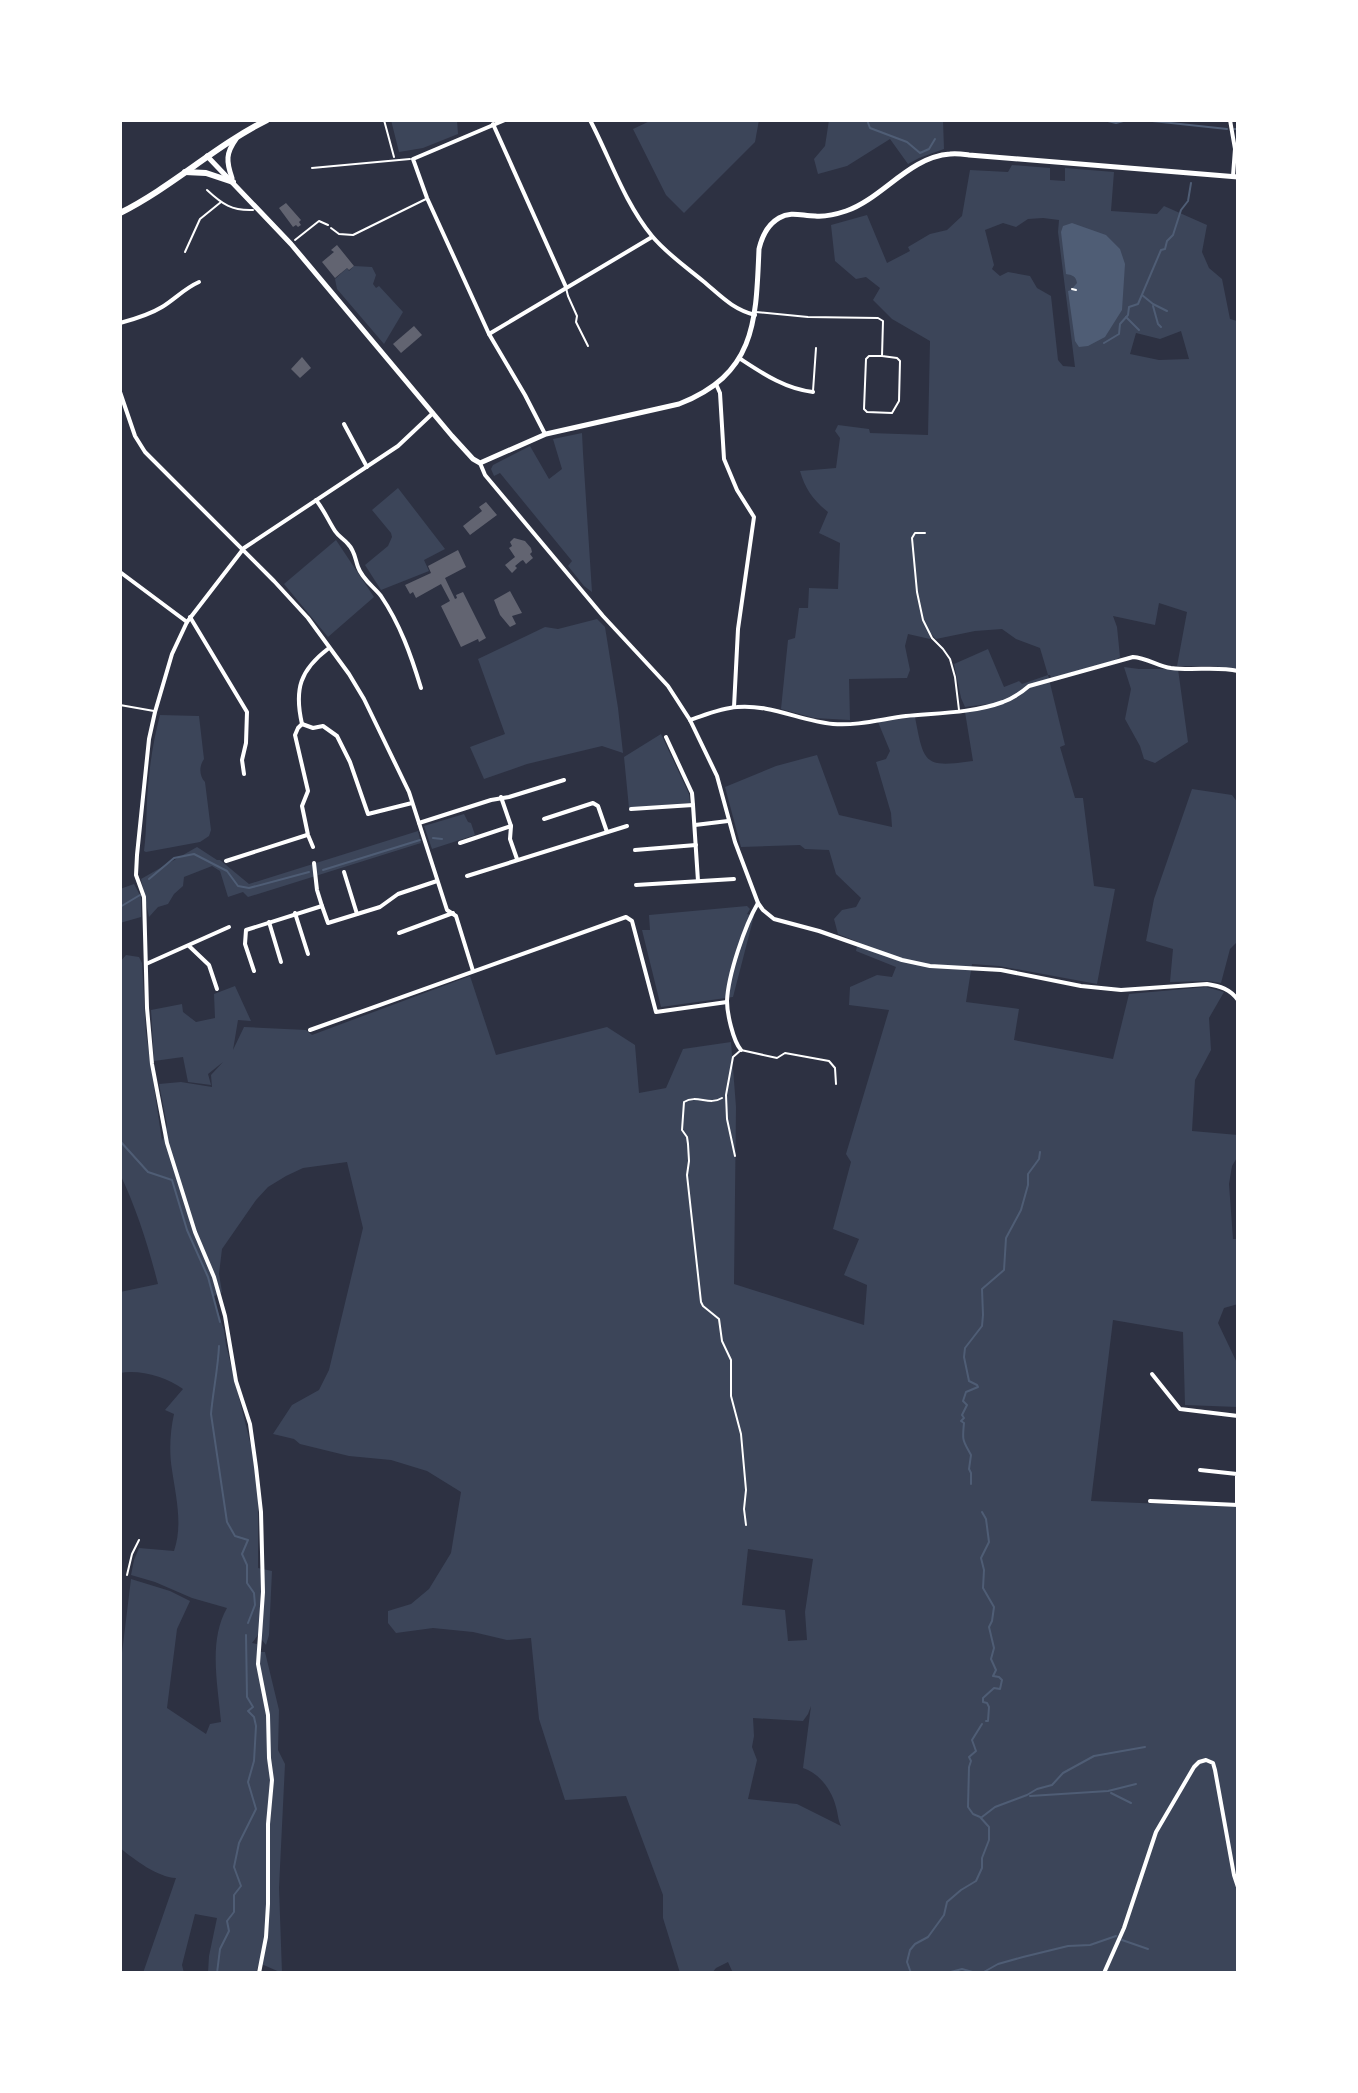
<svg xmlns="http://www.w3.org/2000/svg" width="1358" height="2093" viewBox="0 0 1358 2093" font-family="Montserrat,sans-serif">
  <rect width="100%" height="100%" fill="#2d3142"/>
  <g fill="#3c4559" fill-rule="evenodd">
    <polygon points="391,120 457,120 458,134 423,148 399,152"/>
    <polygon points="652,120 759,120 755,142 684,213 666,195 633,129"/>
    <polygon points="829,120 943,120 944,149 919,158 908,164 890,139 847,166 818,174 814,159 825,146"/>
    <path d="M1012,165L1050,168V180L1065,181V168L1114,172L1111,211L1157,214L1164,206L1207,225L1202,252L1209,268L1222,279L1230,319L1237,321L1238,669L1213,666H1177L1187,612L1159,603L1155,625L1113,616L1117,627L1120,657L1116,660L1051,678L1050,675H1048L1065,745L1060,747L1075,798H1083L1094,886L1115,889L1097,984L999,966L972,964L966,1002L1019,1009L1014,1040L1113,1059L1129,994L1206,987L1224,992L1209,1018L1211,1050L1195,1080L1192,1131L1238,1135V1156L1232,1166L1229,1184L1233,1239H1238V1304L1224,1308L1218,1323L1238,1365V1407L1185,1405L1183,1332L1113,1320L1091,1501L1238,1507V1973H733L728,1962L716,1968L712,1973H680L663,1918V1895L626,1796L565,1800L539,1719L531,1638L507,1640L473,1632L433,1628L396,1633L388,1623V1611L411,1604L429,1589L451,1553L461,1492L427,1471L391,1460L349,1456L300,1444L294,1439L273,1434L292,1405L319,1390L329,1370L363,1228L347,1162L303,1168L286,1176L268,1187L256,1200L222,1249L219,1274L222,1292L213,1297L224,1330L226,1345L251,1446L258,1492V1568L272,1571L269,1635L266,1645L258,1635L252,1643L257,1644V1652H265L279,1710L278,1750L285,1764L279,1888L282,1973L259,1963L256,1973H208L209,1956L217,1918L195,1914L182,1965L184,1973H143L176,1878C157,1877 135,1860 120,1848V1669L131,1579L170,1591L190,1601L177,1629L167,1708L206,1734L210,1724L221,1722C218,1686 208,1641 227,1608L192,1598L155,1582L131,1575L134,1560L139,1548L174,1551C183,1525 176,1497 172,1470C169,1452 170,1432 174,1414L165,1410L183,1389C167,1377 139,1369 120,1373V1292L158,1284C148,1245 137,1210 120,1174V962L126,955L139,957L142,963L146,1033L162,1141L167,1125L159,1084L181,1082L212,1087L211,1075L223,1062L208,1074L211,1085L188,1082L183,1057L154,1061L151,1010L182,1004L183,1012L196,1022L215,1018L214,994L235,986L251,1021L238,1020L233,1050L244,1027L306,1030L312,1035L470,976L496,1055L607,1027L635,1045L639,1093L666,1088L683,1049L731,1042L736,1107L734,1284L864,1325L867,1285L844,1275L859,1239L833,1229L851,1162L846,1154L889,1010L849,1005L850,987L877,975L892,977L896,967L856,951L858,942L838,934L834,919L842,910L856,907L861,898L836,874L829,850L805,849L800,845L741,847L725,787L776,766L817,755L839,815L892,827L891,813L876,762L886,759L890,751L878,722L915,717C924,764 924,768 973,761L965,712L990,708L988,704L965,707L961,698L954,664L988,649L1004,687L1019,681L1022,684L1048,675L1040,648L1016,639L1002,629L975,631L936,639L931,634L930,639L908,634L905,646L910,670L907,678L849,679L850,720L814,718L781,709L788,640L795,638L799,608H808L809,588L838,589L840,543L819,533L828,512C814,501 805,489 800,471L836,468L840,438L835,431L838,425L869,429L870,433L928,435L930,341L892,319L873,300L880,288L866,277L856,279L835,261L831,225L867,215L887,263L910,251L908,247L930,234L947,230L962,216L970,170L1008,172ZM1043,218L1059,220L1058,232L1075,367L1063,366L1058,360L1051,296L1037,288L1030,276L1008,272L1000,276L992,269L994,265L985,230L1003,223L1016,227L1028,219ZM1181,331L1189,359L1159,360L1130,354L1136,333L1160,339ZM748,1549L813,1559L805,1612L807,1640L788,1641L785,1610L742,1605ZM811,1706L803,1768C819,1773 832,1790 836,1807C838,1814 838,1820 841,1826L797,1804L748,1799L757,1760L752,1747L754,1736L753,1718L803,1721L808,1714Z"/>
    <polygon points="354,266 372,267 376,275 373,284 376,288 379,286 403,312 384,344 337,289 335,279 347,268 349,271"/>
    <polygon points="582,433 583,453 592,592 584,586 568,566 572,561 500,473 494,476 491,469 493,465 530,446 549,479 562,469 553,439"/>
    <polygon points="398,488 445,549 424,560 429,571 381,590 365,565 388,546 392,537 391,533 372,510"/>
    <polygon points="336,540 374,597 328,637 284,584"/>
    <polygon points="597,619 605,627 618,708 623,753 602,746 527,764 484,779 470,747 505,734 478,659 545,627 558,629"/>
    <polygon points="1124,667 1139,669 1178,669 1188,742 1155,763 1144,759 1140,746 1125,719 1131,689"/>
    <path d="M160,715L199,716L204,759C199,766 199,776 205,782L211,830L209,836L200,842L146,852L144,851C147,829 146,807 148,786C150,762 154,738 160,715Z"/>
    <polygon points="661,734 689,794 690,803 629,808 624,757"/>
    <polygon points="1192,789 1232,795 1238,803 1238,941 1230,949 1221,983 1209,981 1170,982 1173,949 1146,941 1154,899"/>
    <polygon points="464,814 468,822 471,823 475,835 432,849 424,826"/>
    <polygon points="418,831 421,843 248,897 243,892 228,897 220,871 212,866 184,877 183,886 174,894 168,904 158,907 149,917 141,879 197,847 217,860 220,860 249,884"/>
    <polygon points="134,884 141,897 141,917 120,923 120,889"/>
    <polygon points="747,906 750,909 747,914 754,916 733,997 661,1007 642,930 650,930 649,915"/>
  </g>
  <path fill="#4f5d75" d="M1072,223L1106,235L1120,249L1125,264L1122,310L1105,337L1088,346L1079,347L1075,341L1068,291L1071,290L1077,283C1076,276 1072,275 1066,274L1061,232L1063,226Z"/>
  <g fill="none" stroke-linecap="round" stroke-linejoin="round">
    <g stroke="#4f5d75" stroke-width="2">
      <polyline points="867,120 870,128 907,142 920,153 929,149 935,139"/>
      <polyline points="1104,120 1116,123 1127,120"/>
      <polyline points="1143,120 1227,129"/>
      <polyline points="1234,129 1238,129"/>
      <polyline points="1142,295 1153,304 1167,311"/>
      <polyline points="1153,306 1158,324 1161,327"/>
      <polyline points="1126,317 1139,330"/>
      <polyline points="1104,343 1119,334 1120,324 1128,315 1129,307 1138,304 1161,250 1165,249 1167,241 1173,235 1181,210 1188,201 1191,183"/>
      <polyline points="433,838 442,839"/>
      <polyline points="323,870 420,840"/>
      <polyline points="149,879 174,858 194,854 227,871 238,886 249,888 309,872"/>
      <polyline points="120,907 140,895"/>
      <polyline points="120,1141 148,1172 172,1180 187,1230 208,1277 220,1322"/>
      <path d="M219,1346C218,1369 213,1391 211,1414L227,1522L235,1536L248,1540L242,1554L247,1565V1583L254,1593L255,1605L248,1623"/>
      <path d="M971,1484V1473L969,1469L971,1455C963,1440 962,1442 964,1423L961,1421L964,1418L962,1415L967,1405L963,1401L966,1392L978,1387L977,1385L969,1381L964,1357L965,1348L982,1326L983,1315L982,1289L1004,1270L1006,1238L1021,1210L1028,1185V1174L1039,1159L1040,1152"/>
      <polyline points="982,1512 986,1519 989,1542 981,1558 984,1570 983,1588 994,1607 992,1621 989,1627 994,1648 991,1659 996,1670 993,1676 999,1677 1002,1680 1000,1689 994,1688 983,1698 983,1702 987,1703 989,1707 988,1721 986,1721"/>
      <polyline points="1111,1793 1131,1803"/>
      <polyline points="1030,1796 1108,1791 1136,1784"/>
      <polyline points="982,1817 995,1807 1027,1795 1037,1789 1052,1785 1063,1773 1094,1756 1145,1747"/>
      <polyline points="1122,1940 1148,1949"/>
      <polyline points="217,1973 220,1949 229,1931 227,1921 234,1912 234,1895 241,1886 234,1867 239,1843 256,1809 248,1782 254,1761 256,1726 254,1717 248,1711 253,1707 247,1697 246,1635"/>
      <polyline points="911,1973 907,1962 910,1950 915,1944 928,1937 944,1915 947,1902 961,1890 976,1881 982,1868 982,1858 989,1840 989,1827 980,1817 973,1814 968,1807 969,1767 971,1761 969,1757 976,1751 972,1740 982,1724"/>
      <polyline points="947,1973 962,1969 976,1973"/>
      <polyline points="982,1973 998,1964 1023,1957 1068,1946 1090,1945 1116,1936"/>
    </g>
  </g>
  <g fill="#626471">
    <polygon points="286,203 301,220 299,222 301,225 298,227 296,225 293,227 279,208"/>
    <polygon points="337,245 354,266 349,270 347,268 335,278 322,262 334,252 331,250"/>
    <polygon points="414,326 422,335 401,353 393,344"/>
    <polygon points="302,357 311,368 300,378 291,369"/>
    <polygon points="486,502 497,515 470,535 463,526 482,511 479,507"/>
    <polygon points="514,538 525,541 531,548 532,552 530,554 533,558 526,564 523,560 521,561 515,566 517,568 512,573 505,565 515,557 509,548 512,546 510,542"/>
    <polygon points="458,550 466,567 445,578 455,599 457,598 456,595 463,592 486,638 479,642 478,639 461,647 441,606 450,601 441,584 416,598 413,592 410,594 405,585 431,573 428,566"/>
    <polygon points="510,591 522,613 512,616 516,624 510,627 500,615 494,600"/>
  </g>
  <g fill="none" stroke-linecap="round" stroke-linejoin="round">
    <g stroke="#fff" stroke-width="2">
      <polyline points="295,240 319,221 328,225"/>
      <polyline points="1072,289 1076,290"/>
      <path d="M722,1098C709,1106 697,1094 684,1102L682,1130L687,1137L688,1144L689,1161L687,1175L701,1302L703,1306L719,1319L722,1341L731,1360V1396L741,1434L746,1490L744,1509L746,1525"/>
      <polyline points="127,1575 132,1554 139,1540"/>
    </g>
    <g stroke="#fff" stroke-width="2">
      <polyline points="384,120 394,157"/>
      <polyline points="312,168 410,159"/>
      <path d="M207,190C222,204 232,211 253,210"/>
      <polyline points="331,228 339,234 353,235 426,199"/>
      <polyline points="185,252 200,219 221,202"/>
      <polyline points="566,288 568,296 577,316 576,322 588,346"/>
      <polyline points="756,312 808,317 878,318 883,321 882,356 897,358 900,361 899,401 892,413 867,412 864,409 866,359 869,356 882,356"/>
      <polyline points="813,391 816,348"/>
      <polyline points="925,533 915,533 912,538 917,592 923,620 932,638 943,649 950,659 955,677 959,710"/>
      <polyline points="120,705 154,711"/>
      <polyline points="735,1156 727,1119 726,1095 733,1057 741,1050 777,1058 785,1053 829,1061 835,1068 836,1084"/>
    </g>
    <g stroke="#fff" stroke-width="4">
      <polyline points="505,120 413,159 427,198 489,334 525,395 545,434"/>
      <path d="M590,120C610,158 624,202 652,236C666,253 686,267 703,281C721,296 732,309 755,315"/>
      <polyline points="1230,120 1235,149 1233,176"/>
      <polyline points="493,124 566,287"/>
      <path d="M120,323C135,319 149,315 162,307C175,299 185,288 199,282"/>
      <polyline points="489,334 652,237"/>
      <path d="M739,358C762,373 785,389 813,392"/>
      <polyline points="716,384 720,393 724,459 737,490 754,517 738,629 734,707"/>
      <polyline points="120,392 135,436 145,452 274,581 308,618 349,674 364,699 409,792 447,910 456,916 473,971"/>
      <polyline points="344,424 367,467"/>
      <path d="M480,463L485,475L603,616L668,686L690,720L717,776L735,842L758,903L763,910L774,919L819,931L902,960L930,966L1001,970L1081,986L1121,990L1207,984C1220,986 1230,989 1238,1000"/>
      <path d="M316,500C324,510 328,520 335,531C339,537 344,539 348,544C355,551 355,559 358,567C362,579 374,587 381,596C400,624 411,655 421,688"/>
      <polyline points="120,572 187,622"/>
      <polyline points="190,617 247,712 246,743 242,760 244,774"/>
      <path d="M690,720C705,715 721,708 737,707C770,704 801,721 833,724C858,726 882,719 906,716C937,713 973,713 1003,702C1013,698 1021,693 1029,686L1133,657C1147,658 1158,666 1171,668C1194,671 1216,666 1238,671"/>
      <polyline points="302,724 313,728 323,726 337,736 350,762 368,814 412,803"/>
      <polyline points="666,737 692,793 693,805"/>
      <polyline points="501,797 511,826 510,839 517,859"/>
      <polyline points="631,809 693,805 698,881"/>
      <polyline points="544,819 593,803 598,806 607,832"/>
      <polyline points="419,823 491,800 509,797 564,780"/>
      <polyline points="695,825 728,821"/>
      <polyline points="460,843 511,826"/>
      <path d="M313,847L308,835L302,806L308,791L295,735L298,728L302,724C294,689 300,670 329,648"/>
      <polyline points="635,850 696,845"/>
      <polyline points="226,861 307,835"/>
      <polyline points="314,863 317,890 322,906"/>
      <polyline points="344,872 357,914"/>
      <polyline points="467,876 627,826"/>
      <polyline points="636,885 734,879"/>
      <polyline points="295,913 308,954"/>
      <polyline points="269,922 281,962"/>
      <polyline points="399,933 453,913"/>
      <polyline points="189,946 209,965 217,989"/>
      <polyline points="146,964 229,927"/>
      <polyline points="254,971 245,944 246,930 322,906 328,923 380,907 398,894 437,881"/>
      <polyline points="310,1030 626,917 632,921 656,1012 727,1002"/>
      <path d="M741,1050C733,1041 727,1013 727,1001C728,975 745,925 758,903"/>
      <polyline points="1152,1374 1180,1409 1238,1416"/>
      <polyline points="1200,1470 1237,1474 1237,1504"/>
      <polyline points="1150,1501 1238,1505"/>
      <polyline points="259,1973 266,1937 268,1904 268,1824 272,1780 269,1758 268,1715 258,1664 263,1592 261,1512 256,1467 250,1424 236,1381 225,1316 214,1277 195,1232 167,1143 152,1064 147,1008 144,897 136,875 137,855 149,739 155,712 172,654 187,622 244,548 398,446 433,413"/>
      <polyline points="1104,1973 1124,1928 1156,1832 1194,1767 1199,1762 1206,1760 1213,1763 1215,1770 1234,1875 1238,1887"/>
    </g>
    <g stroke="#fff" stroke-width="5">
      <path d="M207,156L291,244L452,436L473,459L480,463L546,434L679,404C756,374 756,321 759,249C762,236 767,225 779,218C791,211 802,216 815,216C825,217 837,214 846,211C883,198 909,157 950,154C956,153 962,154 969,155L1238,177"/>
      <path d="M232,178C226,161 226,153 236,139"/>
    </g>
    <g stroke="#fff" stroke-width="6">
      <polyline points="185,172 206,173 233,182"/>
      <path d="M120,213C172,187 215,146 267,120"/>
    </g>
  </g>
  <rect width="1358" height="2093" fill="none" stroke="#ffffff" stroke-width="244"/>
</svg>
